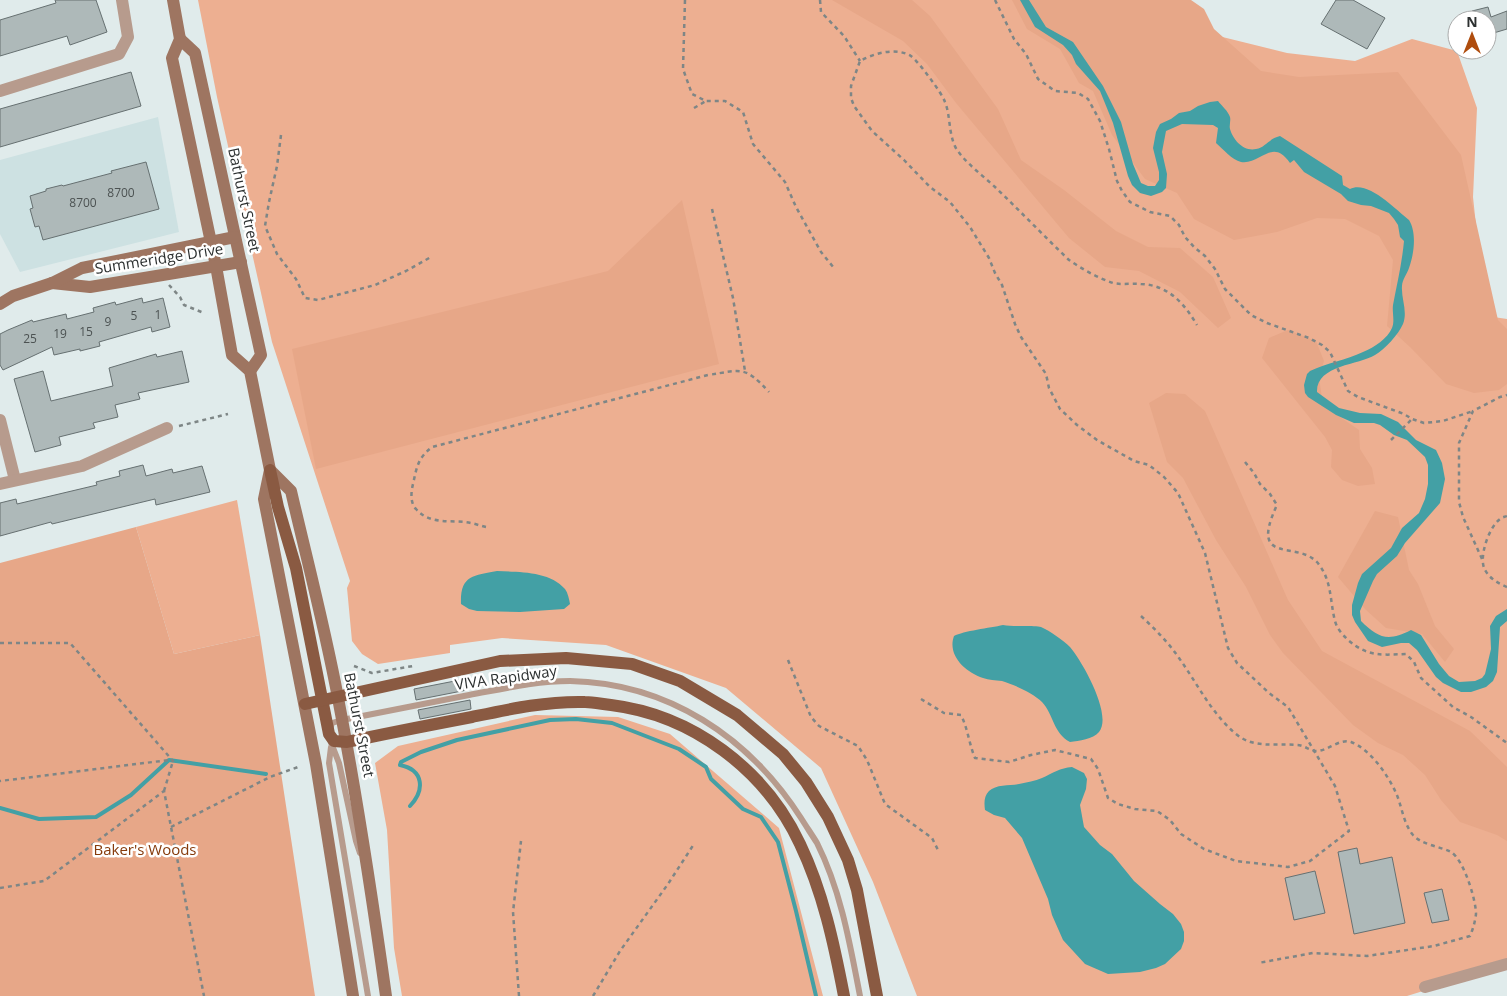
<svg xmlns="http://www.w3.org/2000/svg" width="1507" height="996" viewBox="0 0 1507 996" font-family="'Open Sans',sans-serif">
  <rect width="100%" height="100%" fill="#e0ebeb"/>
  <polygon fill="#cde1e2" points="158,117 179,232 20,272 0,234 0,160"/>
  <g fill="#edaf91">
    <polygon points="198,0 1156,0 1182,27 1287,53 1355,61 1412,39 1457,51 1477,108 1473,197 1483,291 1480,315 1507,319 1507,965 1407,996 917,996 873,882 821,768 726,688 606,645 502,638 450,645 450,653 378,664 362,654 352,641 347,588 350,581 272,342 217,97"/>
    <polygon points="237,500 260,635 174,654 136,527"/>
    <polygon points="535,715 618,717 670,734 779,828 823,996 402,996 394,948 387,830 375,763 398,746"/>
  </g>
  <g fill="#e7a788">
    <polygon points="832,0 912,0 930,16 998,109 1021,160 1064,190 1116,231 1148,247 1180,248 1213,277 1231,318 1218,328 1180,292 1139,271 1105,267 1069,238 956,103 927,64 903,41"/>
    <polygon points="1012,0 1191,0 1204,9 1214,29 1261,71 1299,77 1398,72 1461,155 1498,320 1507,329 1507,384 1499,390 1474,393 1446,384 1410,347 1387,326 1393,260 1379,236 1345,219 1317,218 1277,232 1234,240 1194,219 1177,193 1145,179 1112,135 1093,91 1079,83 1060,49 1027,29"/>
    <polygon points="682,200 719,364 316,469 292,349 608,271"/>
    <polygon points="1288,330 1316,341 1324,361 1319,377 1323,405 1359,430 1360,449 1372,468 1375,484 1358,486 1342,480 1331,467 1332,450 1325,437 1262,358 1269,338"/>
    <polygon points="1166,393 1185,394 1205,411 1288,600 1322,651 1470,731 1507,767 1507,841 1497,835 1460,822 1441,800 1425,775 1403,755 1378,743 1353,725 1283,653 1270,635 1246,587 1216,540 1183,478 1167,462 1149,403"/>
    <polygon points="1375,511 1398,517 1409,570 1418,584 1435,626 1454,649 1445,662 1422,634 1386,628 1365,609 1338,577"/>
    <polygon points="136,527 174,654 260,635 315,996 0,996 0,563"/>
  </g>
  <g fill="#43a0a5">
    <path d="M1020,0H1029L1046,27L1073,42L1103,86L1121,122L1133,164L1141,183L1148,186H1155L1159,180V172L1153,148L1156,132L1160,124L1171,119L1179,113L1190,111L1198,106L1210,102L1218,101C1222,106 1228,111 1230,117C1231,121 1229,125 1230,129C1233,140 1244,152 1256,149C1266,147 1268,139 1280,136L1342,176L1343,185L1350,189C1368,180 1395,209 1409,220C1417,233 1414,254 1409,268C1407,274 1402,280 1402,286C1401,299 1408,311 1403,324C1398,335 1385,349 1375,355C1359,365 1316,365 1317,392L1339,408L1360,413L1381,414L1398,422L1416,440L1436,450L1442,463L1445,479L1440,503L1405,543L1397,556L1377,574L1373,581L1360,611L1361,621C1378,638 1388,642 1411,630L1421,635L1439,664L1449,676L1459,682L1475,681L1482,678L1485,674L1491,649L1490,626L1496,616L1507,609V621L1500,627L1497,672L1493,681L1486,687L1471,692H1461L1443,683L1436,677L1417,650L1409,643H1401L1382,647L1368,641L1355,622L1352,615V605L1358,583L1362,574L1391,548L1402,528L1419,513L1425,499L1428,484V465L1425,457L1407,440L1394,435L1380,425L1374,423H1354L1336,415L1308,397L1305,393L1304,385L1307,374L1310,371C1327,363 1346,360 1363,352C1375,347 1387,339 1392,328C1395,321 1392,312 1393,305C1397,284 1402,263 1404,241L1400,237L1398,225L1394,219L1389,213L1371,206L1361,205L1348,201L1341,194L1304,172L1294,160L1290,163C1272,137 1261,165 1241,162C1232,160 1223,149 1216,143L1218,128L1213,125L1182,124L1166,131L1162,152L1167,174L1166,188L1162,192L1151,196L1140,193L1132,185L1128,176L1113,123L1100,91L1076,64L1072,55L1063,45L1035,27Z"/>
    <path d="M497,571C519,572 550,571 565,589C568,593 569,599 570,604L564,609L520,612L477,611L469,609L461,604C460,575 473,576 497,571Z"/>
    <path d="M1003,625C1013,627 1035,625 1041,627C1050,631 1063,640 1070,647C1082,661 1113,715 1099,732C1093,739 1079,741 1070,742C1053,733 1054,715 1042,702C1033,693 1015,685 1002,681C995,680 989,680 983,678C965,672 947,655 954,636C963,631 990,628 1003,625Z"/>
    <path d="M1072,767L1084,773L1087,779L1086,789L1080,805L1084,827L1100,845L1112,854L1134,881L1160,904L1173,914L1181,924L1184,932V941L1181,949L1165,964L1156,968L1140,972L1108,974L1085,964L1063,940L1052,915L1048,899L1022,838L1005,818L994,815L985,810C984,803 984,796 989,791C996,784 1010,786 1019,784C1027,782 1035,781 1042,778C1053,773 1060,768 1072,767Z"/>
  </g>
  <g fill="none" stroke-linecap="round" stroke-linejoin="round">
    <g stroke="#43a0a5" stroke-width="4">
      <path d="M410,806C425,790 424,770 400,765L401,762L421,752L457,740L550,720L576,719L612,723L679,749L706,767L711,779L743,809L761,817L778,842L796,911L816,996"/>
      <polyline points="0,808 39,819 96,817 131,795 169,760 266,774"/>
    </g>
  </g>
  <g fill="#aeb9b9" stroke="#667071">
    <polygon points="55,0 96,0 107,32 70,45 67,36 0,56 0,20 56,3"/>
    <polygon points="1336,0 1353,0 1385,18 1367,49 1321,24"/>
    <polygon points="1488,7 1491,17 1507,11 1507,29 1487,35 1487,20 1475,20 1472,11"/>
    <polygon points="131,72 141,106 0,147 0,109"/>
    <polygon points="146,162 159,209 43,240 39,226 35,227 30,209 33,208 30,196 46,191 46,189 62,185 63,186 112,173 111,171"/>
    <polygon points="142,298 143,303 163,298 170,327 152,332 151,327 99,342 100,346 80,351 80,349 54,355 52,347 3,370 0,365 0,334 8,330 32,320 33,322 66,314 67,319 94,312 93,308 115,302 116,305"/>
    <polygon points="182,351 189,382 138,393 140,399 115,405 118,417 93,423 95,428 59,437 61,445 35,452 14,379 43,371 51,401 113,386 109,368 156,354 157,357"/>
    <polygon points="143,465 146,476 172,469 173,473 202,466 210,492 156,505 155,499 52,524 51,522 0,536 0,503 16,499 17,504 97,485 96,482 120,476 119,471"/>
    <polygon points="465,679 467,690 416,700 414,689"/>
    <polygon points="470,700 471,709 420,719 418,710"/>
    <polygon points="1357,848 1360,864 1392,857 1405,923 1354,934 1338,852"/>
    <polygon points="1315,871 1325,913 1294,920 1285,878"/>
    <polygon points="1442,889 1449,920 1432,923 1424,893"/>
  </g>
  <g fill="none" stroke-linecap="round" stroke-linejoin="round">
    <g stroke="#7e8686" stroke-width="2.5" stroke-dasharray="4 4" stroke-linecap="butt">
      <polyline points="685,0 683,69 692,94 706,101 725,101 743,112 753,144 785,182 796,207 821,252 834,268"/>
      <polyline points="820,0 821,12 844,36 860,61"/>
      <polyline points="995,0 1014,39 1026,54 1038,79 1055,91 1078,93 1088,99 1100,121 1109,149 1117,181 1122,191 1130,202 1150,212 1170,216 1179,225 1185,237 1194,247 1205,256 1215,269 1225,289 1251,315 1267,323 1309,338 1322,345 1330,352 1348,391 1358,397 1404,414 1412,419 1424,423 1443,421 1473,411"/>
      <polyline points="694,108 706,101"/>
      <polyline points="281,135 277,166 269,202 265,226 277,254 296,279 305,298 318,300 375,285 406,271 431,257"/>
      <polyline points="712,209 733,298 745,371"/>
      <polyline points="169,285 180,297 184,305 204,313"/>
      <polyline points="179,426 228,414"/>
      <polyline points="1391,440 1412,419"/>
      <path d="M1245,462L1254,473L1260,484L1270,494L1277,505C1247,569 1301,537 1320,566C1332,583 1330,602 1335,621C1337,629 1343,635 1348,640C1368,657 1381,655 1406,654L1414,662L1421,678L1453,707L1471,717L1507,743"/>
      <path d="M1507,516C1505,517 1502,517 1500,519C1489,527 1478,558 1485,570C1490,579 1498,583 1507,587"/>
      <path d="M486,527C481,526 476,524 471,523C451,519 431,526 416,509C410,503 411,492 413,484C417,466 418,458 432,447L708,375C742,370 744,365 769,392"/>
      <polyline points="1482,559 1463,517 1459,502 1459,443 1473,411 1500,397 1507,395"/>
      <path d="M1141,616C1155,629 1168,642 1179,658C1197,683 1211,713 1236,734C1254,749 1275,743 1297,745C1303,745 1309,750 1315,751C1327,752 1339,738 1351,742C1370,749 1388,775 1396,793C1402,806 1403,823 1413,835C1422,845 1439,846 1451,852C1464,860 1476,900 1476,914C1475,922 1473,929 1470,936L1434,946L1367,956L1313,953L1258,963"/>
      <polyline points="0,643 70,643 173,761 169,760 0,781"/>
      <polyline points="788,660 811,717 819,726 858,746 867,760 885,804 932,838 938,850"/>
      <polyline points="354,666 372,673 413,666"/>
      <path d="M921,699L944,713L961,715C968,729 969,744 975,758L1009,762L1031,755L1055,750L1091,759L1098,769L1108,798L1118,804L1135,809L1157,811L1170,820L1181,834L1204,849L1236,861L1288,867L1310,861L1349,831L1335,786L1288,707L1269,693L1237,663L1228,648L1205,553L1178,493L1164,477L1149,465L1134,461L1097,440L1077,425L1060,409L1049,388L1046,374L1021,337L1015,324L1002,285L995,273L989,258L970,227L950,202L930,187L904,160L872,131L854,106L851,98V86L860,61C874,53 896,47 911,56C918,61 942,93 945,102C951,117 948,135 957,150C967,164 982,175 995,187C1020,211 1044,236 1069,260C1082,269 1098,278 1113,283C1122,285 1132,283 1141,284C1168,285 1184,303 1197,325"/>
      <polyline points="164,791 173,761"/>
      <polyline points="171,827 270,777 298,767"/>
      <polyline points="0,888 44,881 164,791 204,996"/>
      <polyline points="519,996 513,912 521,841"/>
      <polyline points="593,996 620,951 668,884 694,844"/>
    </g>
    <g stroke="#b79b8d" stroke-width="6">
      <path d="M330,730L332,723L342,720C384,712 427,703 469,695C502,689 536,681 570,681C668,683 749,737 801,818C806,826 812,835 817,843C841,891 850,944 860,996"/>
      <polyline points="330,740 339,763 356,841 360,853"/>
      <polyline points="331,747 329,763 368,996"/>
    </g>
    <g stroke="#b79b8d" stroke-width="12">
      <polyline points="0,91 119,54 128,37 122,0"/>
      <polyline points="0,420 15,480"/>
      <polyline points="0,484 82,466 167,428"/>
      <polyline points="1425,987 1507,964"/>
    </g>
    <g stroke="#9e7561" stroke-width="12">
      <polyline points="173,0 180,39 172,58 216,266 232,355 250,371 270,470 264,499 316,764 353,996"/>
      <polyline points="180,39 195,53 261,355 250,371"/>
      <polyline points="52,283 90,287 241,262"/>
      <polyline points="0,304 13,296 52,283 82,268 235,237"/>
      <path d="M270,470L291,491C307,560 325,628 338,698C357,797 372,896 386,996"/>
    </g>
    <g stroke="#8a5a42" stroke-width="12">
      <path d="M270,470L278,507L296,568L329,734L334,741L347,742C388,733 430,725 472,717C510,709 546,701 585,702C593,702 602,704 611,705C692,715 765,769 800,844C823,892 834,944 844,996"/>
      <polyline points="305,704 500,661 566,658 632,664 680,681 737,715 783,754 806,782 828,817 848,860 857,890 877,996"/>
    </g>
  </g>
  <g text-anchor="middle" stroke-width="5" stroke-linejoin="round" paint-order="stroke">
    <g font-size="12" fill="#4c5252">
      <text x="121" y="197">8700</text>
      <text x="83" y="207">8700</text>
      <text x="158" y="319">1</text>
      <text x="134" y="320">5</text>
      <text x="108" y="326">9</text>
      <text x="86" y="336">15</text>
      <text x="60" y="338">19</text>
      <text x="30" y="343">25</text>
    </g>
    <g font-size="15" fill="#2c3030" stroke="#fff">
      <text transform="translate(244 200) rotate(78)" y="5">Bathurst Street</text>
      <text transform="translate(159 259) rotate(-9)" y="5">Summeridge Drive</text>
      <text transform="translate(506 678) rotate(-8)" y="5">VIVA Rapidway</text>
      <text transform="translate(359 725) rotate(79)" y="5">Bathurst Street</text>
    </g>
    <g font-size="15" fill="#863b0c" stroke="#fff">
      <text x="145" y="855">Baker's Woods</text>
    </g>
  </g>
  <g transform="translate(1472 35)"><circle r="24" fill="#ffffff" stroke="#abacac"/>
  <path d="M0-4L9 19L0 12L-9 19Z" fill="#af4d0e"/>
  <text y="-8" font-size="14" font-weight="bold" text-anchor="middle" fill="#2c3030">N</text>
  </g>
</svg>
